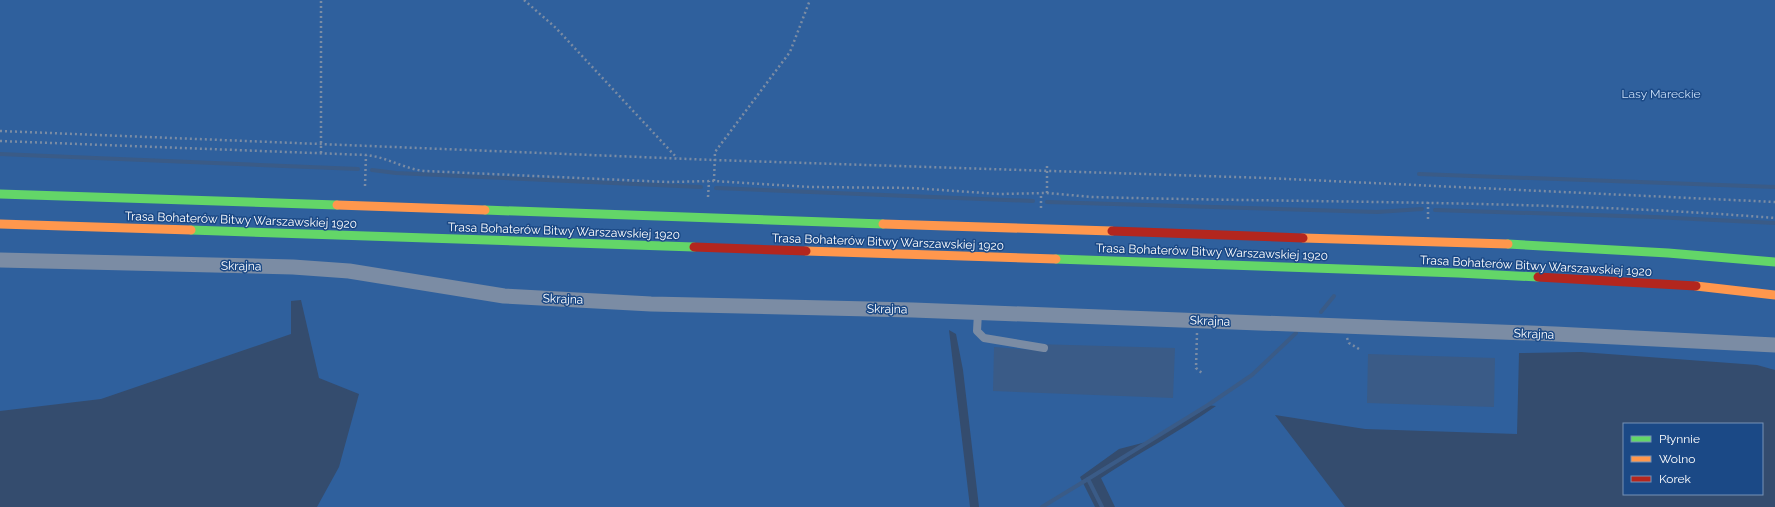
<svg xmlns="http://www.w3.org/2000/svg" width="1775" height="507" viewBox="0 0 1775 507" font-family="Raleway,sans-serif">
  <rect width="100%" height="100%" fill="#344c6e"/>
  <path fill="#2f609d" d="M0,0H1775V370L1757,365L1581,352L1519,353L1517,434L1365,429L1275,415L1345,507H1115L1101,478C1139,453 1179,432 1216,406L1208,405L1200,412L1146,442L1119,449L1080,477L1095,507H979L963,370L956,334L949,330L970,507H317L339,467L359,394L319,378L301,300L291,301V334L101,399L0,411Z"/>
  <g fill="#3a5b87">
    <polygon points="1035,344 1175,348 1173,398 993,391 994,347 1034,350"/>
    <polygon points="1368,354 1495,358 1494,407 1367,403"/>
  </g>
  <g fill="none" stroke-linecap="round" stroke-linejoin="round">
    <g stroke="#3a5b87" stroke-width="4">
      <polyline points="0,154 358,169"/>
      <polyline points="372,170 396,173 701,187"/>
      <polyline points="1419,174 1775,187"/>
      <polyline points="716,188 1033,201"/>
      <polyline points="1047,202 1377,212 1422,209"/>
      <polyline points="1435,210 1654,217 1775,223"/>
      <polyline points="1321,312 1334,296"/>
      <polyline points="1042,507 1088,479"/>
      <polyline points="1102,507 1088,479 1208,405 1252,375 1296,333"/>
    </g>
    <g stroke="#7b8ca4" stroke-width="2.5" stroke-dasharray="2 3" stroke-linecap="butt">
      <polyline points="524,0 556,28 677,158"/>
      <polyline points="0,131 714,160 1266,178 1775,202"/>
      <path d="M0,141L366,155C387,157 404,169 425,171L667,182L714,181L810,187L912,188L999,194L1047,193L1092,197C1319,203 1548,200 1775,218"/>
      <polyline points="321,153 321,0"/>
      <polyline points="714,181 715,152 790,52 810,0"/>
      <polyline points="365,186 366,155"/>
      <polyline points="1047,193 1047,163"/>
      <polyline points="708,197 709,181"/>
      <polyline points="1041,208 1041,193"/>
      <polyline points="1428,219 1428,202"/>
      <polyline points="1197,333 1196,368 1203,374"/>
      <polyline points="1347,338 1349,343 1359,349"/>
    </g>
    <polyline stroke="#7b8ca4" stroke-width="8" points="978,313 977,331 984,338 1044,348"/>
    <polyline stroke="#7b8ca4" stroke-width="15" points="0,260 293,267 349,271 504,296 651,304 913,310 1555,334 1775,345"/>
    <g stroke="#63d668" stroke-width="9">
      <polyline points="0,194 337,205"/>
      <polyline points="485,210 883,224"/>
      <polyline points="191,230 694,247"/>
      <polyline points="1508,244 1668,253 1775,262"/>
      <polyline points="1056,259 1458,273 1538,277"/>
    </g>
    <g stroke="#ff974d" stroke-width="9">
      <polyline points="337,205 485,210"/>
      <polyline points="0,224 191,230"/>
      <polyline points="883,224 1112,231"/>
      <polyline points="1303,238 1508,244"/>
      <polyline points="806,251 1056,259"/>
      <polyline points="1696,286 1775,295"/>
    </g>
    <g stroke="#b3261e" stroke-width="9">
      <polyline points="1112,231 1303,238"/>
      <polyline points="694,247 806,251"/>
      <polyline points="1538,277 1696,286"/>
    </g>
  </g>
  <g text-anchor="middle" stroke-width="3" stroke-linejoin="round" paint-order="stroke">
    <g font-size="12" fill="#c8def8" stroke="#1b4986">
      <text x="1661" y="98">Lasy Mareckie</text>
    </g>
    <g font-size="12" fill="#fff" stroke="#1b4986">
      <text transform="translate(241 220) rotate(2)" y="4">Trasa Bohaterów Bitwy Warszawskiej 1920</text>
      <text transform="translate(564 231) rotate(2)" y="4">Trasa Bohaterów Bitwy Warszawskiej 1920</text>
      <text transform="translate(888 242) rotate(2)" y="4">Trasa Bohaterów Bitwy Warszawskiej 1920</text>
      <text transform="translate(1212 252) rotate(2)" y="4">Trasa Bohaterów Bitwy Warszawskiej 1920</text>
      <text transform="translate(241 266) rotate(1)" y="4">Skrajna</text>
      <text transform="translate(1536 266) rotate(3)" y="4">Trasa Bohaterów Bitwy Warszawskiej 1920</text>
      <text transform="translate(563 299) rotate(2)" y="4">Skrajna</text>
      <text transform="translate(887 309) rotate(1)" y="4">Skrajna</text>
      <text transform="translate(1210 321) rotate(2)" y="4">Skrajna</text>
      <text transform="translate(1534 334) rotate(2)" y="4">Skrajna</text>
    </g>
  </g>
  <rect x="1623" y="423" width="140" height="72" fill="#1b4986" stroke="#7692b6"/>
  <rect x="1631" y="436" width="20" height="6" fill="#63d668" stroke="#7692b6"/>
  <text x="1659" y="443" font-size="12" fill="#ffffff">Płynnie</text>
  <rect x="1631" y="456" width="20" height="6" fill="#ff974d" stroke="#7692b6"/>
  <text x="1659" y="463" font-size="12" fill="#ffffff">Wolno</text>
  <rect x="1631" y="476" width="20" height="6" fill="#b3261e" stroke="#7692b6"/>
  <text x="1659" y="483" font-size="12" fill="#ffffff">Korek</text>
</svg>
